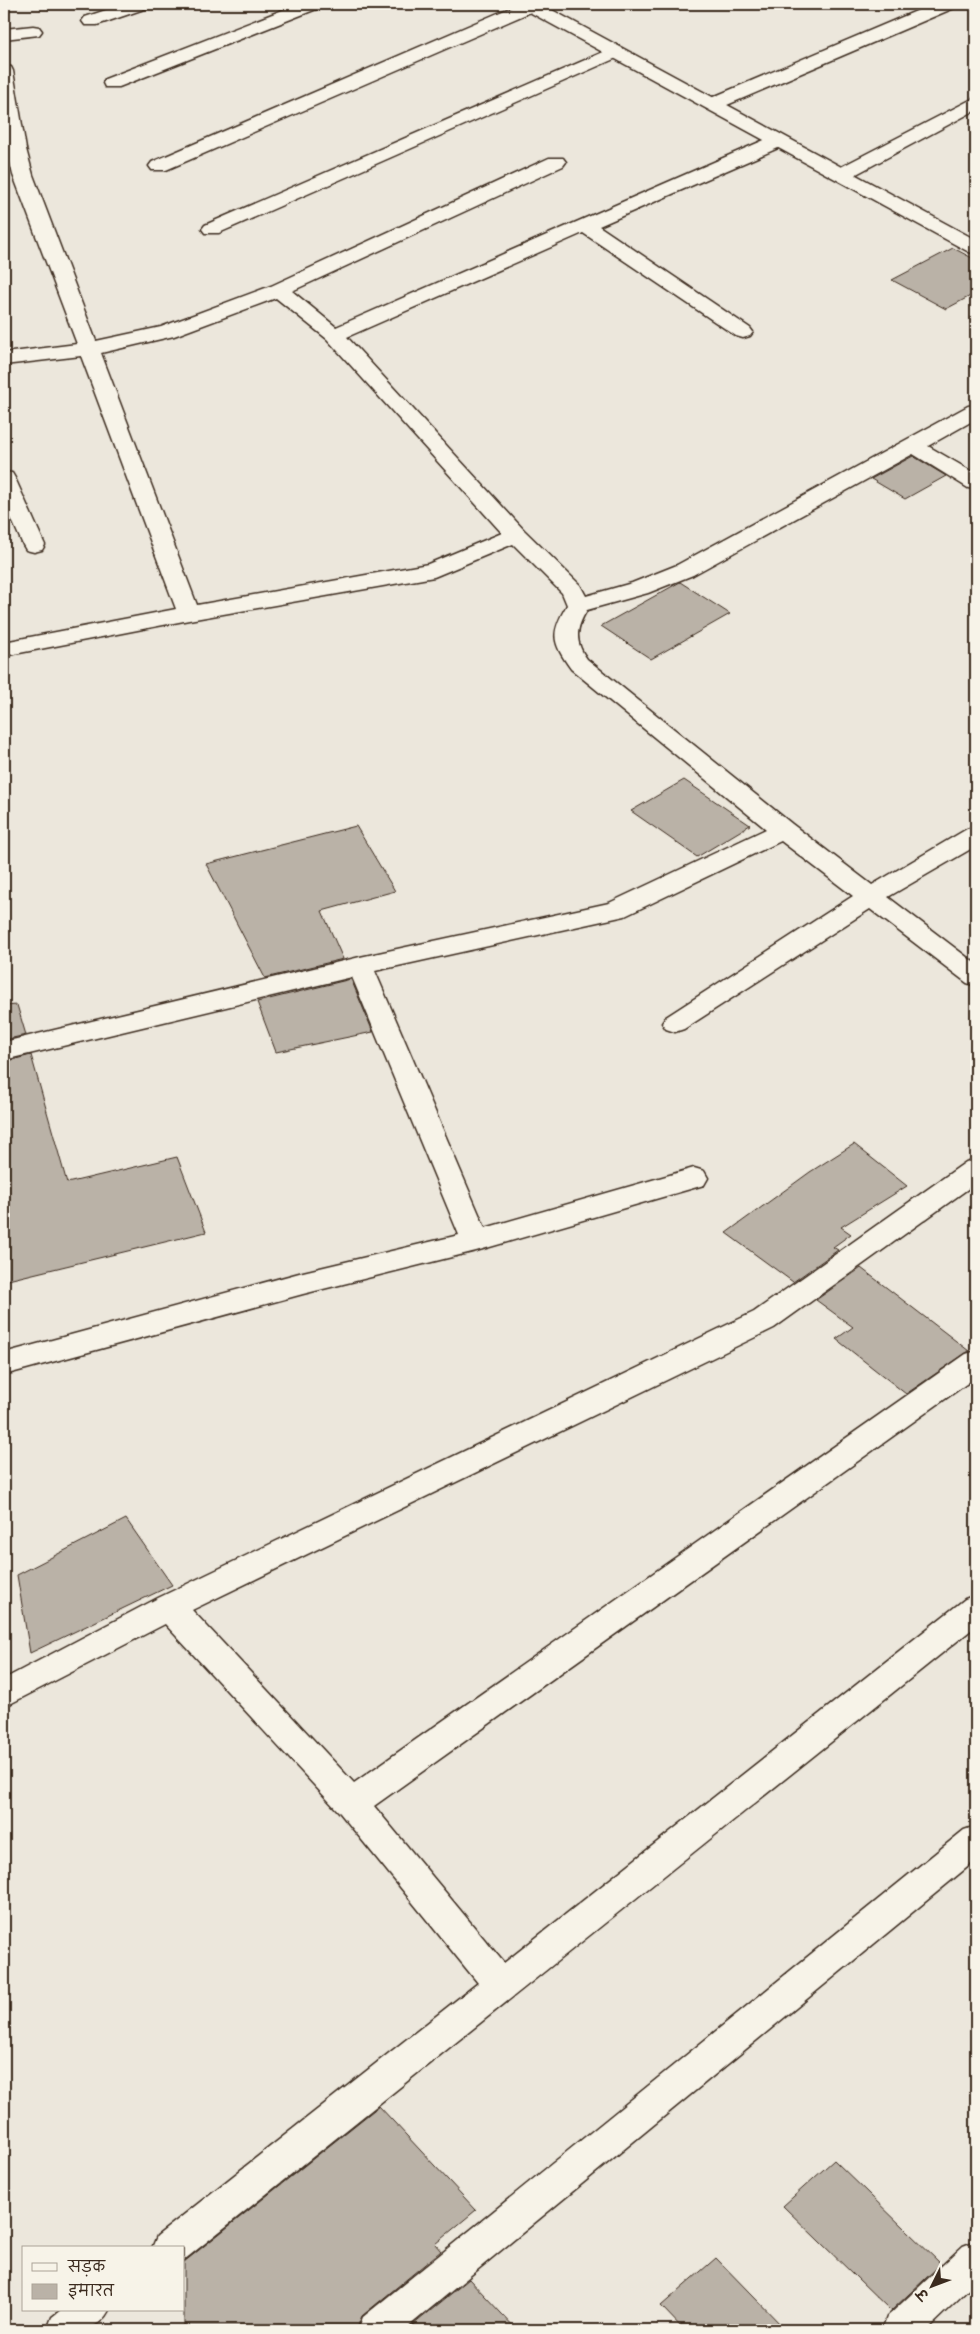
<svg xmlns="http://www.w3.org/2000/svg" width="980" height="2334" viewBox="0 0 980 2334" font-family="'Shantell Sans','Playpen Sans Deva',sans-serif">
  <rect width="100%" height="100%" fill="#ece7dc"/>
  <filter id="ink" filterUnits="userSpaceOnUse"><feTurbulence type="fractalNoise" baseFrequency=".02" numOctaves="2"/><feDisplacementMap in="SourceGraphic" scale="10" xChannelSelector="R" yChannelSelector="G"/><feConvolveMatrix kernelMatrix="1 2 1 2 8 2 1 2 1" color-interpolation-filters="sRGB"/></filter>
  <g filter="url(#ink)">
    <g fill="#bab2a7" stroke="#3b2a1e">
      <polygon points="953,248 976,260 976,293 946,309 892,280"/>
      <polygon points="913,456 946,476 905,499 871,479"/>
      <polygon points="680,582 730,614 651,659 601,626"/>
      <polygon points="684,780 750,825 697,857 631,811"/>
      <polygon points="356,826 395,891 322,911 343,959 265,978 206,864"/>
      <polygon points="351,979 373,1032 276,1052 257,1002"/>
      <polygon points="17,1005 26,1035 4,1040 4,1006"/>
      <polygon points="31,1055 67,1183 177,1157 206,1232 4,1281 4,1062"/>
      <polygon points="854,1144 907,1186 841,1227 851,1234 833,1247 838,1250 793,1282 726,1233 810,1172"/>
      <polygon points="861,1268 969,1351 906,1394 836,1339 853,1327 816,1300"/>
      <polygon points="126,1519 172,1585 30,1653 17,1575"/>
      <polygon points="379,2106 476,2210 435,2244 441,2251 362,2316 356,2330 184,2330 184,2262"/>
      <polygon points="834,2160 941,2264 891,2311 783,2206"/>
      <polygon points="716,2258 786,2330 684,2330 661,2306"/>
      <polygon points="469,2279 517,2330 407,2330"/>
    </g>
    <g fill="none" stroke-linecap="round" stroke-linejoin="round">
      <g stroke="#3b2a1e" stroke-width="3">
        <g id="minor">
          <polygon points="124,4 150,4 147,8 97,25 85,25 82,21 85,17"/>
          <polygon points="298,4 322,4 319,8 119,87 105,87 103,83 105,79"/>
          <polygon points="519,4 543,4 540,8 166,170 152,170 149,166 152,162"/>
          <polygon points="933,4 957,4 954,8 720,108 706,108 704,104 706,100"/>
          <polygon points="33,26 39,27 42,31 39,35 4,39 4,29"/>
          <polygon points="615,47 621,48 624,52 621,56 219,233 205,233 202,229 205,225"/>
          <path d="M4,65L11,67L13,71L26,149L33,175L96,341L161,327L271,286L549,158H563L566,162L563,166L292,291L336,327L771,137H785L787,141L785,145L599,226L750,328L753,332L750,336L743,338L736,336L583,233L347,337L524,530L580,585L586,596L632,583L677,565L968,406L976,405V419L928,446L976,474V489L968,488L913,454L693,575L648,593L587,610C576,628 574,641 587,659L792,824L872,885L967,829L976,827V846L888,897L976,964V986L967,983L870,909L684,1029L675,1032L666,1029L662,1023L666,1017L853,896L781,841L625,916L375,971L485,1228L694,1168L704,1171L708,1178L704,1185L476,1251L303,1294L4,1375V1353L303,1272L459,1235L352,977L4,1060V1042L360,957L609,903L766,829L571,669C552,642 550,634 567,605L562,593L513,544L434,577L189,620L4,656V642L176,609L81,356L4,365V353L77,344L13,175C4,139 2,103 4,65ZM276,298L327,339L502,533L428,564L197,605L101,353L174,336Z"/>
          <polygon points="976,97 976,110 849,178 835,178 832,174 835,170"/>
          <polygon points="4,472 12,473 15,478 45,545 42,550 34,552 26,550 23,545 4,502"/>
          <polygon points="976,1159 976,1183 774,1328 192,1610 354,1783 966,1354 976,1351 976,1377 374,1806 504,1963 965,1599 976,1595 976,1626 184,2260 184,2248 152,2248 157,2236 478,1983 340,1813 165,1624 4,1707 4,1679 158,1598 754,1312 966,1162"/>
          <polygon points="976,1826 976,1860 404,2330 358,2330 363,2317 964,1830"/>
          <polygon points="976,2241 976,2282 926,2330 882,2330 887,2317 963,2246"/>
          <path d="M61,2310H109C97,2334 74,2330 47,2330L52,2317Z"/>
        </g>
      </g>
      <g stroke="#3b2a1e" stroke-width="3">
        <polygon id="tertiary" points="519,4 541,4 976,240 976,254 969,252 522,8"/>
      </g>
      <use href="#minor" fill="#f7f3e8" fill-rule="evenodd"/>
      <use href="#tertiary" fill="#f7f3e8" fill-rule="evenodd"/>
    </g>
  </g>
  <rect width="980" height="2334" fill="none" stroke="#f7f3e8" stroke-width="20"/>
  <rect x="10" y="10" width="960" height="2314" fill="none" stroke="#3b2a1e" stroke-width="2" filter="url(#ink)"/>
  <rect x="22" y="2246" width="162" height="65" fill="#f7f3e8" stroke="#aca397"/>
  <rect x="32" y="2263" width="25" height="8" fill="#f7f3e8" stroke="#aca397"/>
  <text x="68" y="2272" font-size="15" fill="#3b2a1e">सड़क</text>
  <rect x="32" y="2284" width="25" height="15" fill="#bab2a7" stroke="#aca397"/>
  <text x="68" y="2296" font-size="15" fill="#3b2a1e">इमारत</text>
  <g transform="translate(932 2286) rotate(228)" stroke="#f7f3e8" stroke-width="4" paint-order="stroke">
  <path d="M0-4L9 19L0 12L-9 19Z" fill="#3b2a1e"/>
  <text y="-8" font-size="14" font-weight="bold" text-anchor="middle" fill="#3b2a1e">उ</text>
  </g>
</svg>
